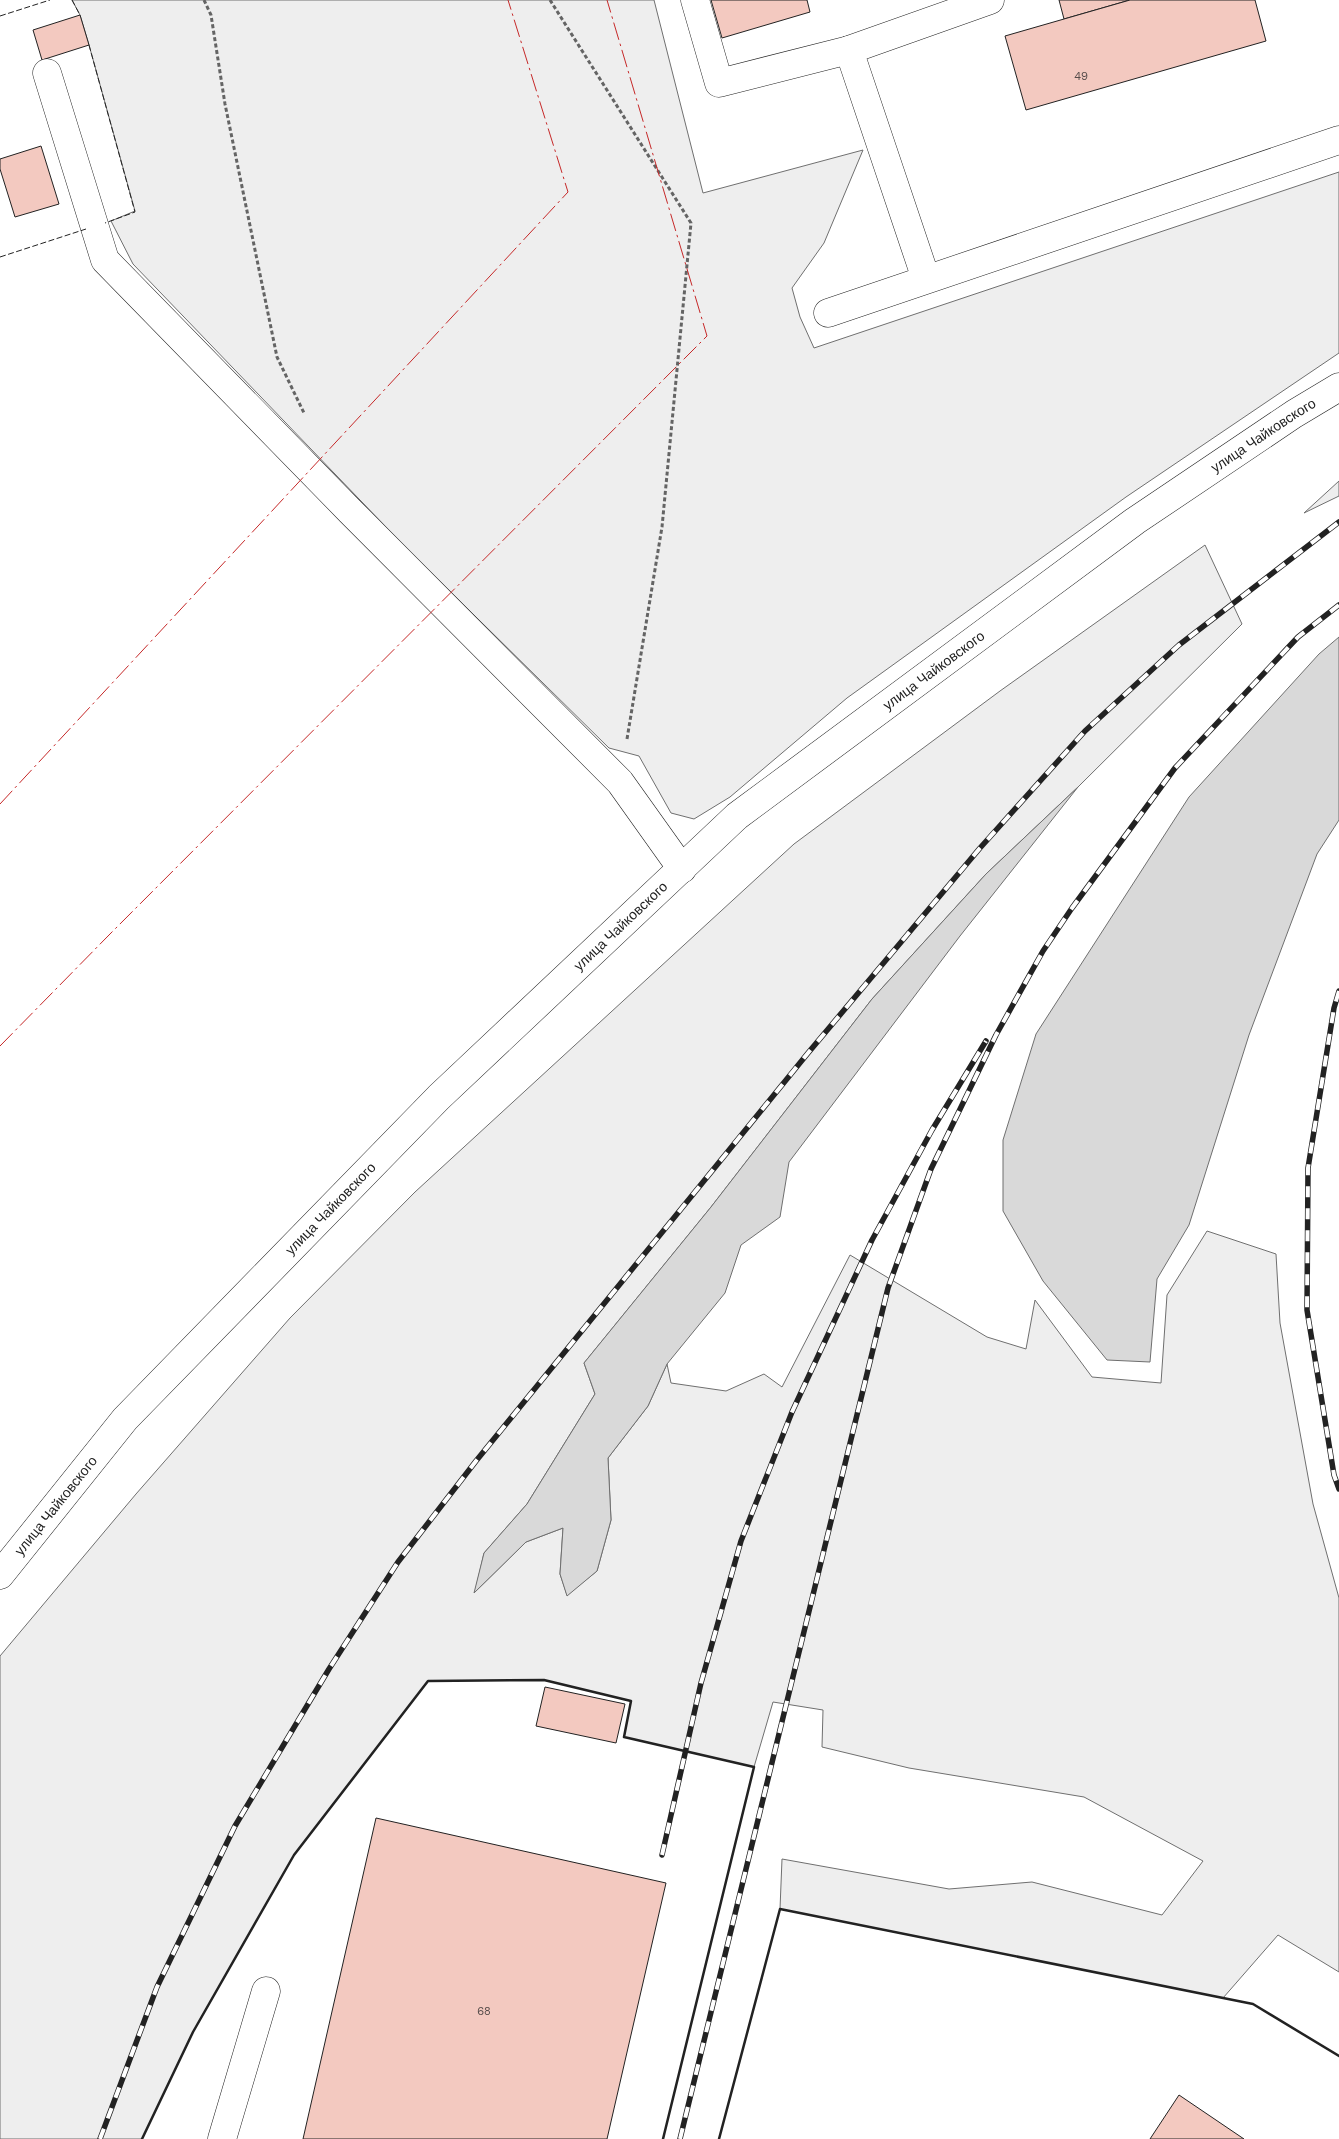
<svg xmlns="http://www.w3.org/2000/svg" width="1339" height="2139" viewBox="0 0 1339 2139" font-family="'DM Sans',sans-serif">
  <rect width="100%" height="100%" fill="#fff"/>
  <g fill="#eee" stroke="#6f6f6f">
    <polygon points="72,0 654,0 703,193 863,150 824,243 792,288 800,317 814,348 1339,172 1339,353 1126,497 847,698 730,797 694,819 671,813 639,756 609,748 410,552 133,264 111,221 135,211 89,45 80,15"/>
    <polygon points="1339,481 1339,496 1304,513"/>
    <polygon points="1205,545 1242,624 1078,787 986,874 872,999 711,1207 584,1363 595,1394 527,1504 484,1553 475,1592 526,1542 563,1528 560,1574 567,1595 597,1571 611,1520 608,1458 648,1406 667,1364 671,1383 726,1391 764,1374 782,1387 850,1255 987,1337 1026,1349 1035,1300 1092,1377 1161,1383 1167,1295 1207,1231 1276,1254 1280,1323 1313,1504 1339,1598 1339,1972 1278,1935 1223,1998 780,1909 782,1859 949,1889 1032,1882 1162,1915 1203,1861 1084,1797 909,1768 822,1747 823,1710 773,1702 754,1767 624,1737 631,1701 544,1680 428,1681 294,1855 193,2032 142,2139 0,2139 0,1656 136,1494 290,1318 415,1192 794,844 1000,691"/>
  </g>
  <g fill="#d9d9d9" stroke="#6f6f6f">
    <polygon points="1339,637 1339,820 1317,854 1249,1035 1189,1225 1157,1279 1150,1362 1107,1360 1043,1281 1003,1211 1003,1140 1036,1034 1189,797 1319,654"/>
    <polygon points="1078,787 960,936 789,1162 780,1217 741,1245 725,1293 667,1364 648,1406 608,1458 611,1520 597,1571 567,1596 560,1574 563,1528 526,1542 474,1593 484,1553 527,1504 595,1394 584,1363 711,1207 872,999 986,874"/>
  </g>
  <g fill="#f3c9c0" stroke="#222">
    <polygon points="711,0 807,0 810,12 722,38"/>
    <polygon points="1059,0 1130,0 1064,19"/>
    <polygon points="1130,0 1255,0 1266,41 1026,110 1005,36"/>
    <polygon points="80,15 89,45 42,60 33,30"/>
    <polygon points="41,146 59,204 15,217 0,169 0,159"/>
    <polygon points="545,1687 625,1704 616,1743 536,1726"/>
    <polygon points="376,1818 666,1883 607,2139 303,2139"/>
    <polygon points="1179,2095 1244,2139 1150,2139"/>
  </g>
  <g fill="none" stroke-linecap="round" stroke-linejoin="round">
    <g stroke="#222" stroke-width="29">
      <g id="minor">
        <polyline points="695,0 719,83 849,50"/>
        <polyline points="47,73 105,260 350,511 620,782 682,869"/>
        <polyline points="926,279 849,50 990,0"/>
        <polyline points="828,313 1339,140"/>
        <polyline points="222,2139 266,1991"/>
      </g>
    </g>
    <g stroke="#222" stroke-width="29">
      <g id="major">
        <path id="s1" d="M0,1575L125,1419L439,1097L737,816L1135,521L1294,414L1339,387"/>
      </g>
    </g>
    <g stroke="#646464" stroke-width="3" stroke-dasharray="4 2.5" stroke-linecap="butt">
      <polyline points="204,0 211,15 225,104 277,357 304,413"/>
      <polyline points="550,0 691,223 662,527 627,739"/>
    </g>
    <use href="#minor" stroke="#fff" stroke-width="28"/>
    <use href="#major" stroke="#fff" stroke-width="28"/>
    <g stroke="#222" stroke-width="5.5">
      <g id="rail">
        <polyline points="1339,991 1334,1008 1308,1168 1307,1310 1334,1475 1339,1489"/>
        <polyline points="662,1855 701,1683 741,1541 792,1412 872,1240 932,1130 986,1041"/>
        <polyline points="100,2139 157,1987 235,1826 329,1669 398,1562 476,1461 808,1053 980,848 1085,731 1179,645 1339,522"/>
        <polyline points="680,2139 888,1288 931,1169 996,1035 1043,951 1072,908 1175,768 1298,637 1339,605"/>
      </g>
    </g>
    <use href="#rail" stroke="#fff" stroke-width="4" stroke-dasharray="11" stroke-linecap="butt"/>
    <g stroke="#222" stroke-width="1" stroke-dasharray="6 2.5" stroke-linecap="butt">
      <polyline points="72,0 80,15"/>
      <polyline points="0,16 50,0"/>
      <polyline points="89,45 135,212 105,223"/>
      <polyline points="0,257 86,229"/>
    </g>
    <g stroke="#222" stroke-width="2.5">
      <polyline points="142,2139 193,2032 294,1855 428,1681 544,1680 631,1701 624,1737 754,1767 663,2139"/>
      <polyline points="719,2139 780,1909 1253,2004 1339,2056"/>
    </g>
    <g stroke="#c62828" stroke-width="1" stroke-dasharray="18 4 2.5 4" stroke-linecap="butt">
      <polyline points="0,804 568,192 508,0"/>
      <polyline points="0,1046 109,935 707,336 607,0"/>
    </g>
  </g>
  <g text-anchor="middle" stroke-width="4" stroke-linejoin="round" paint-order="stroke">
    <g font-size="11" fill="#564c4a">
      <text x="1081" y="80">49</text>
      <text x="484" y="2015">68</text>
    </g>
    <g font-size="14" fill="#222" stroke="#fff">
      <text dy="5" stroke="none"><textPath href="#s1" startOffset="1709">улица Чайковского</textPath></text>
      <text dy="5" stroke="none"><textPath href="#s1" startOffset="1304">улица Чайковского</textPath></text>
      <text dy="5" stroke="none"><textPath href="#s1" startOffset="899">улица Чайковского</textPath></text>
      <text dy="5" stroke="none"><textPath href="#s1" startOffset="494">улица Чайковского</textPath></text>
      <text dy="5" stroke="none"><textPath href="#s1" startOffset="89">улица Чайковского</textPath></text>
    </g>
  </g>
</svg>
